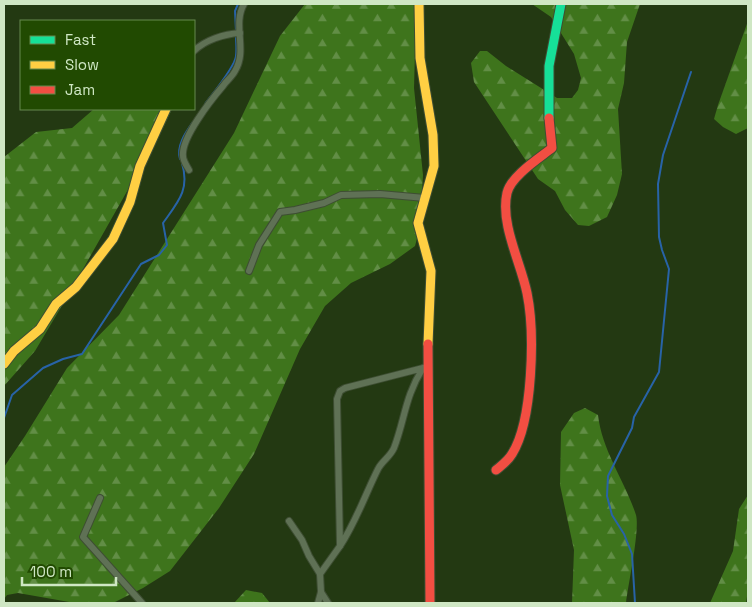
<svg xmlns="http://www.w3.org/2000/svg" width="752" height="607" viewBox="0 0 752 607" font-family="'Space Grotesk',sans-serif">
  <defs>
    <pattern id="forest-firs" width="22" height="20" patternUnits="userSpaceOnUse" patternTransform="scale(1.25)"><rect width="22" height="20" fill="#3e741c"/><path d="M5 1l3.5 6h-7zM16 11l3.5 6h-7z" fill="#628e46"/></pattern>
  </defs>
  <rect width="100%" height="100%" fill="#233912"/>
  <g fill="url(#forest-firs)">
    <polygon points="305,4 414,4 416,13 414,88 423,175 420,227 415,246 390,264 351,283 325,306 300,349 254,454 219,508 170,571 143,588 113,603 75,603 18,593 7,595 4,599 4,467 25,436 67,368 119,315 234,133 280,36"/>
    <polygon points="532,4 640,4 627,42 624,83 618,109 622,174 617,195 607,217 589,226 578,225 565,210 555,191 538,179 474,82 471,63 480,51 487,51 506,66 557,98 572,98 578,90 581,78 574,54 551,17"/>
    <polygon points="748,21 748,128 736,134 723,127 714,119 718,105"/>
    <polygon points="94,109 172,109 164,126 70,292 35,351 4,386 4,157 36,132 72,128"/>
    <path d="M585,408L598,415C602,451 625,481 636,515C640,530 628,585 626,603H572L574,550L560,485L561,432L574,413Z"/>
    <polygon points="748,495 748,590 746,603 710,603 733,551 739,509"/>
    <polygon points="246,590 262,593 270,603 234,603"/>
  </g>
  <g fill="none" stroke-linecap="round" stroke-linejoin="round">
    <g stroke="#2863a7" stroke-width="2">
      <polyline points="236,31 235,11 238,4"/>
      <path d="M205,104C213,93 235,67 236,56C237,50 236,42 236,36"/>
      <path d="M180,159C176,146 186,132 193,122"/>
      <path d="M4,418L12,395L43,368L63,359L82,354L141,264L159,255L167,245L163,223C178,202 190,190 182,163"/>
      <polyline points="635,603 632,554 624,534 612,515 607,496 608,476 632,428 634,417 659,372 669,269 662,250 659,237 658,184 663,155 691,72"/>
    </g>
    <g stroke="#3e4e33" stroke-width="8">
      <g id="street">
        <path d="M194,51C205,40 224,34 240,33"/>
        <path d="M189,170C187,166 183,161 183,156C181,138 211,100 223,86C226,81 232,77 235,71C248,50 232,25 244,4"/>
        <polyline points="249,271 259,245 280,212 295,210 324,203 341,195 380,194 425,198"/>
        <path d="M423,368C405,396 405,419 394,448C390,457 382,461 378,469C365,495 356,522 340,546L337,399L340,391L345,388L427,367"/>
        <polyline points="100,498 83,537 142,603"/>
        <polyline points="289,521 302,540 309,556 320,574 321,592 318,603"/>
        <polyline points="320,574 340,546"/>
        <polyline points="321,592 328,603"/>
      </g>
    </g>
    <g stroke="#3e4e33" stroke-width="11">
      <polyline id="fast" points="549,118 549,66 561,4"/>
    </g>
    <g stroke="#3e4e33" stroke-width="11">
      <g id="slow">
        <polyline points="419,4 420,58 433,135 434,166 418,223 431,271 428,344"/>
        <polyline points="4,364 14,351 40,329 56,304 76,287 113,239 130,202 140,166 166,109"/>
      </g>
    </g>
    <g stroke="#3e4e33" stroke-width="11">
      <g id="jam">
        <polyline points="428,344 430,603"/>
        <path d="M496,470C502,465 508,461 512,454C533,421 535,332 527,293C521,263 500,224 507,193C511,176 538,159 552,148L549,118"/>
      </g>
    </g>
    <use href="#street" stroke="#5f7155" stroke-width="6"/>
    <use href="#fast" stroke="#16e098" stroke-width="9"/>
    <use href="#slow" stroke="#ffcf43" stroke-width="9"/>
    <use href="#jam" stroke="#f24e42" stroke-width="9"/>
  </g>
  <rect width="752" height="607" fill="none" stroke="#cfe7c4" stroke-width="10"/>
  <rect x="20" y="20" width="175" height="90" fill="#214a01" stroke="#67894f"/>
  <rect x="30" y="36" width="25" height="8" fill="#16e098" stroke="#67894f"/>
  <text x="65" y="45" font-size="15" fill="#cfe7c4">Fast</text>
  <rect x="30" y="61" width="25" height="8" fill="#ffcf43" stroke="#67894f"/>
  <text x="65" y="70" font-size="15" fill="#cfe7c4">Slow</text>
  <rect x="30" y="86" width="25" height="8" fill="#f24e42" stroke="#67894f"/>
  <text x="65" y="95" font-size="15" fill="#cfe7c4">Jam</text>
  <path d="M22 577v8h94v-8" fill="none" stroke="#cfe7c4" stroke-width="2.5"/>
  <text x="30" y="577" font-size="15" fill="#cfe7c4" stroke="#214a01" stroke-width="4" paint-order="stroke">100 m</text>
</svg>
